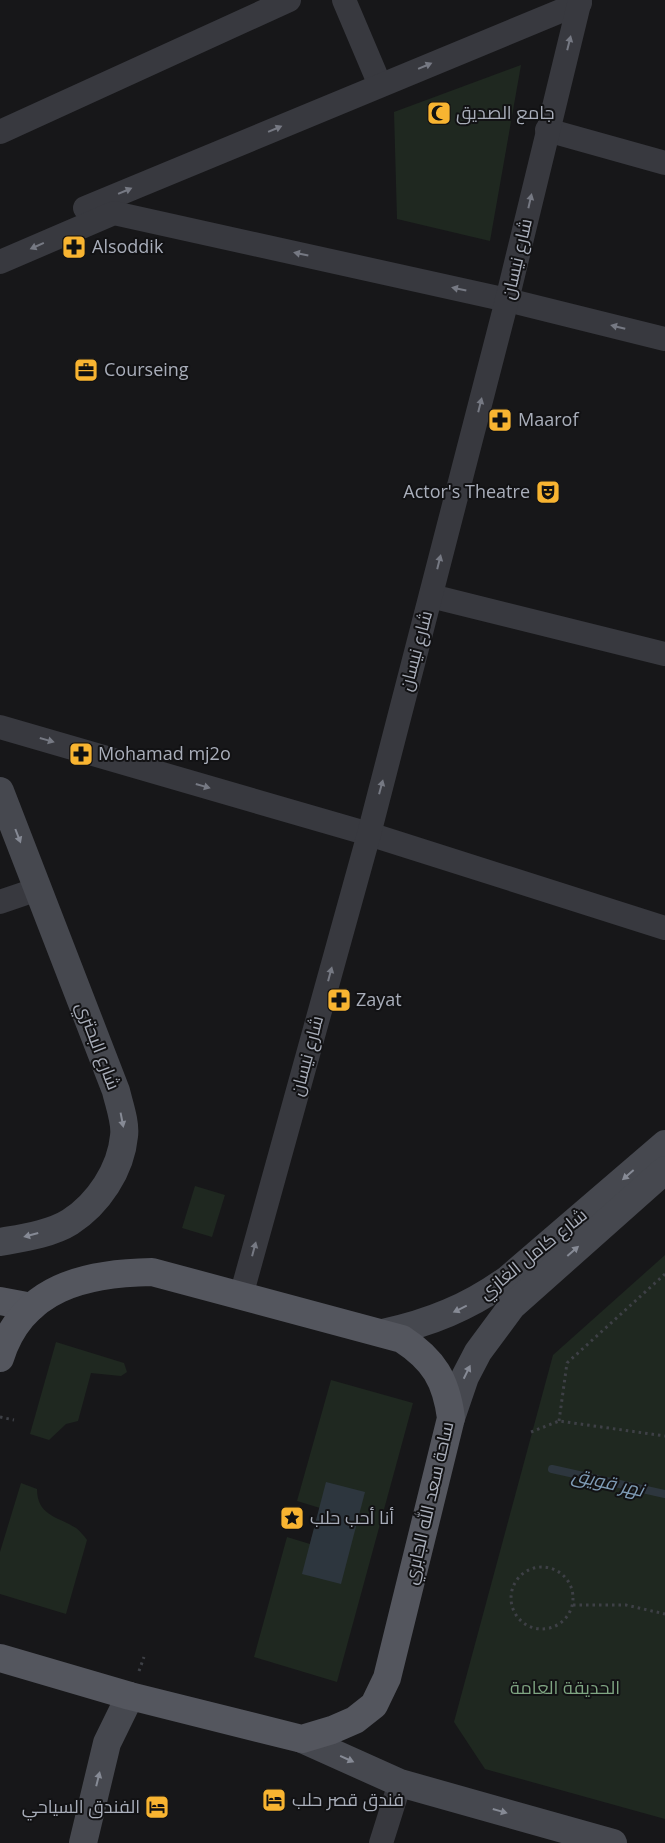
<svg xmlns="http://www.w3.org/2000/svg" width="665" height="1843" viewBox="0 0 665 1843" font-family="'Open Sans',Cairo,sans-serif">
  <rect width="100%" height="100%" fill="#171719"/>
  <g fill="#1f2820">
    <polygon points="521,65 490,241 397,219 394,112"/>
    <polygon points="195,1186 225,1195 212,1237 182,1228"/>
    <polygon points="665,1255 665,1819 485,1769 454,1722 553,1355"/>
    <polygon points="56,1342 124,1363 127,1372 121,1376 91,1373 78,1421 66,1424 49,1440 30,1434"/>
    <polygon points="331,1380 413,1403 337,1682 254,1657 287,1537 310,1544 320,1508 297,1501"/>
    <path d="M21,1483L37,1489C37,1516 59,1517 76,1528C80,1531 84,1536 87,1540L66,1614L0,1594V1552Z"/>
  </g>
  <polygon fill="#2d363e" points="326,1482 365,1492 341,1584 302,1574"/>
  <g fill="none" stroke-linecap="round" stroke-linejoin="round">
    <polyline stroke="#2d363e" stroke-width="8" points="552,1469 665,1494"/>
    <g stroke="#3e4046" stroke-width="3" stroke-dasharray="2.5 4" stroke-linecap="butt">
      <polyline points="0,1417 14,1420"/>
      <polyline points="559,1421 567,1363 665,1274"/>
      <polyline points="531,1432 559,1421 665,1436"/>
      <circle cx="542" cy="1598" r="31"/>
      <polyline points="573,1605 626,1605 665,1614"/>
      <polyline points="139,1671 144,1657"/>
    </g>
    <g stroke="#38393f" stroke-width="24">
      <polyline points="344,0 380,85"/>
      <polyline points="547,130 665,163"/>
      <polyline points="0,132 289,0"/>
      <polyline points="85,208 580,3"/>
      <polyline points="0,262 114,213 507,300 665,339"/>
      <polyline points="431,596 665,654"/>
      <polyline points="0,727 369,834 665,928"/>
      <polyline points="0,902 38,889"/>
      <polyline points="241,1296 369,834 507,300 580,0"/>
      <polyline points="381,1843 400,1783"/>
    </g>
    <g stroke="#46484f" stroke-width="28">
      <path d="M0,791L116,1091C119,1104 126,1123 124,1136C121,1170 98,1204 70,1222C51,1234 22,1238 0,1242"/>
      <path d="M383,1333C430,1323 469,1307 508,1279L665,1144"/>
      <polyline points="451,1418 465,1377 478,1352 512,1306 665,1170"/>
      <polyline points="302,1739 400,1783 613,1843"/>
      <polyline points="83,1843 107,1743 130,1696"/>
    </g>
    <g stroke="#54565e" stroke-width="28">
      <polyline points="0,1301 32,1307"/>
      <path d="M0,1358C22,1287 86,1273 152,1272L402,1339C434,1360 446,1380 451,1418L387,1678L374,1705L355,1720L332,1730L302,1739L130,1696L0,1658"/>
    </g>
  </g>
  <defs><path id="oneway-solid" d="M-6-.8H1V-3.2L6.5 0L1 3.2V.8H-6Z" transform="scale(1.25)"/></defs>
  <g fill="#767983">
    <use href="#oneway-solid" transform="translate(569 43) rotate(-76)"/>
    <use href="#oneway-solid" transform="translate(425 66) rotate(-23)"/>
    <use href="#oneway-solid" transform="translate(275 129) rotate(-23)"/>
    <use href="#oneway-solid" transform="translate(125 191) rotate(-23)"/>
    <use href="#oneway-solid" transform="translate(530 201) rotate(-77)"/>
    <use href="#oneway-solid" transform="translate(37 246) rotate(156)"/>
    <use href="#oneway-solid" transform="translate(301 254) rotate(-168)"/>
    <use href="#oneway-solid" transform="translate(459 289) rotate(-168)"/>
    <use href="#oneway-solid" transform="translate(618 327) rotate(-166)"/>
    <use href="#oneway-solid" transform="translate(480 405) rotate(-76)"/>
    <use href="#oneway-solid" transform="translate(439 562) rotate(-76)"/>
    <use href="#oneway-solid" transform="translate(47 740) rotate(16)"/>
    <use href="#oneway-solid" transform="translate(203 786) rotate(16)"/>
    <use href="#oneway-solid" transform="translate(381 787) rotate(-75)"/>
    <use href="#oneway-solid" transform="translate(330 974) rotate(-75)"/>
    <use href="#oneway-solid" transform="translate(254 1249) rotate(-75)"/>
  </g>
  <g fill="#868a95">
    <use href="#oneway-solid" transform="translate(18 836) rotate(69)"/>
    <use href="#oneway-solid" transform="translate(122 1120) rotate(79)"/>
    <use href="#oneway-solid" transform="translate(628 1175) rotate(139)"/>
    <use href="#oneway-solid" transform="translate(31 1235) rotate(165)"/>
    <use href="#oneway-solid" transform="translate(573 1251) rotate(-41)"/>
    <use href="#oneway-solid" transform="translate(460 1309) rotate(154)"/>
    <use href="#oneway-solid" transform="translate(467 1372) rotate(-64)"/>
    <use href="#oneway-solid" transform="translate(347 1759) rotate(24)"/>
    <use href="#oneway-solid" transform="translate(98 1779) rotate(-76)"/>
    <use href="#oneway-solid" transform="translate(500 1811) rotate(16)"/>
  </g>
  <defs>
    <g id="mosque-square" transform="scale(1.25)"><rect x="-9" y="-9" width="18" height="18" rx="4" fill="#f8b431" stroke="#121214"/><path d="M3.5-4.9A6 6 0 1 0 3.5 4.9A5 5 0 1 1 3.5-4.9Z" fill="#111"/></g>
    <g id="pharmacy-square" transform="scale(1.25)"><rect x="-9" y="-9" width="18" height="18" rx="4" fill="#f8b431" stroke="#121214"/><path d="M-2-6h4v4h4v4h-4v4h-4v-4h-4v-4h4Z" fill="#111"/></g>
    <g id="office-square" transform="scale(1.25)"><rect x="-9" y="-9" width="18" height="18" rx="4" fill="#f8b431" stroke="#121214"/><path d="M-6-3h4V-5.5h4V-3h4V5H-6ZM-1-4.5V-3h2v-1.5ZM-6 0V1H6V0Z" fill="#111"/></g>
    <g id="theatre-square" transform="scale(1.25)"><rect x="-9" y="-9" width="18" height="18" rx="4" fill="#f8b431" stroke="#121214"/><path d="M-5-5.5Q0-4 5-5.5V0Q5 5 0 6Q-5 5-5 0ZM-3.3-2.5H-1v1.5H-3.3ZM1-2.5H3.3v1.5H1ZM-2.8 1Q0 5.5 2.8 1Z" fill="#111"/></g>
    <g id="sight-square" transform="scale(1.25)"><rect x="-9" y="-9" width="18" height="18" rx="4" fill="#f8b431" stroke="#121214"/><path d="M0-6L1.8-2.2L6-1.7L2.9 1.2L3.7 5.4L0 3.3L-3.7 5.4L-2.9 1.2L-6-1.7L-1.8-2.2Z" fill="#111"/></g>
    <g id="hotel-square" transform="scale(1.25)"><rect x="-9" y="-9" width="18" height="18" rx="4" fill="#f8b431" stroke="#121214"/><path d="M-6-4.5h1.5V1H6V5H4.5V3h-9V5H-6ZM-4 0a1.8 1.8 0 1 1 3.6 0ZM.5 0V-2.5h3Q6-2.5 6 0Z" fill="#111"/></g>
  </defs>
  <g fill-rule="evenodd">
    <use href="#mosque-square" x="439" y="113"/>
    <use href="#pharmacy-square" x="74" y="247"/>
    <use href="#office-square" x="86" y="370"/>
    <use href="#pharmacy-square" x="500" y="420"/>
    <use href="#theatre-square" x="548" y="492"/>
    <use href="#pharmacy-square" x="81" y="754"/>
    <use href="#pharmacy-square" x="339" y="1000"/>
    <use href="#sight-square" x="292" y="1518"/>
    <use href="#hotel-square" x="274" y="1800"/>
    <use href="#hotel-square" x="157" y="1807"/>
  </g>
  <g text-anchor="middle" stroke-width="4" stroke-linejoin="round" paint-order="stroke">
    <g font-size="18" fill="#a9aeba" stroke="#121214" text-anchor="start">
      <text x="456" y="119">جامع الصديق</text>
      <text x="92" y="253">Alsoddik</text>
      <text x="104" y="376">Courseing</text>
      <text x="518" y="426">Maarof</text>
      <text x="530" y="498" text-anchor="end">Actor's Theatre</text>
      <text x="98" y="760">Mohamad mj2o</text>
      <text x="356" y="1006">Zayat</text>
      <text x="310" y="1524">أنا أحب حلب</text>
      <text x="292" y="1806">فندق قصر حلب</text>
      <text x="140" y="1813" text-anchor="end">الفندق السياحي</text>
    </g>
    <g font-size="18" fill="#a9aeba" stroke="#121214">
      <text transform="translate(517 259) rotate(-77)" y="6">شارع نيسان</text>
      <text transform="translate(416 651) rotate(-75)" y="6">شارع نيسان</text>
      <text transform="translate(98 1046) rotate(69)" y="6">شارع البحتري</text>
      <text transform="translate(307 1056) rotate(-75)" y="6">شارع نيسان</text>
      <text transform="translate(533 1254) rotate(-39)" y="6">شارع كامل الغازي</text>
      <text transform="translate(429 1503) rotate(-77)" y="6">ساحة سعد الله الجابري</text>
    </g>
    <g font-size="18" fill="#7fa582" stroke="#121214">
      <text x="565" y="1694">الحديقة العامة</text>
    </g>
    <g font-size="19" font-style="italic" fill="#7f9cb6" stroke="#121214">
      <text transform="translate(608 1482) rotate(13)" y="7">نهر قويق</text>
    </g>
  </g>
</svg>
